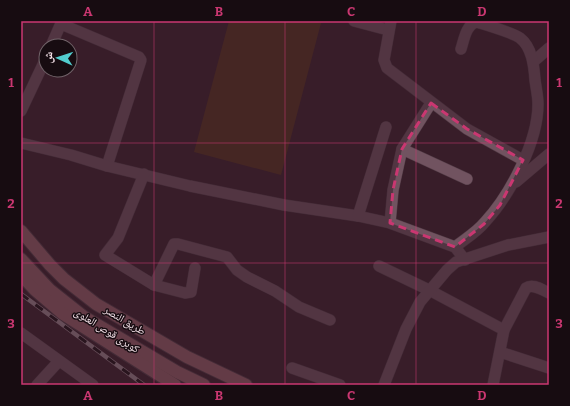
<svg xmlns="http://www.w3.org/2000/svg" width="570" height="406" viewBox="0 0 570 406" font-family="Bitter,'Noto Naskh Arabic',serif">
  <rect width="100%" height="100%" fill="#381d29"/>
  <polygon fill="#54321c" points="229,21 314,21 321,23 281,175 194,152"/>
  <g fill="none" stroke-linecap="round" stroke-linejoin="round">
    <g stroke="#523c46" stroke-width="12">
      <g id="street">
        <polyline points="354,21 388,30"/>
        <polyline points="391,21 384,60 387,68 467,129 523,160"/>
        <polyline points="61,24 139,57 141,60 107,166"/>
        <polyline points="51,46 62,21"/>
        <polyline points="533,62 549,48"/>
        <polyline points="21,111 46,58"/>
        <polyline points="21,143 71,155 107,166 190,186 284,205 358,216 390,223 455,247 465,260"/>
        <polyline points="402,149 467,179"/>
        <polyline points="144,174 118,238 105,255 154,285 174,244 178,244 227,257 237,270 247,277 275,291 299,307 330,320"/>
        <polyline points="516,182 549,154"/>
        <polyline points="358,216 386,127"/>
        <polyline points="390,223 393,190 402,149 431,103"/>
        <path d="M455,247C465,239 477,232 485,222C510,195 538,142 538,104C538,96 536,88 535,80C534,66 532,47 520,38C514,33 486,25 477,22C466,24 464,40 461,49"/>
        <polyline points="379,266 429,290 504,330"/>
        <polyline points="154,285 185,293 191,292 195,268"/>
        <polyline points="21,333 93,385"/>
        <polyline points="500,352 549,368"/>
        <polyline points="292,368 340,385"/>
        <polyline points="37,385 59,361"/>
        <polyline points="384,385 406,329 420,302 447,270 456,262 508,245 549,237"/>
        <path d="M493,385L504,330L526,288C533,283 542,290 549,293"/>
      </g>
    </g>
    <g stroke="#523c46" stroke-width="14">
      <g id="secondary">
        <polyline points="21,231 50,265 64,279 96,304 187,357 246,385"/>
        <polyline points="21,259 50,290 84,317 177,372 204,385"/>
        <polyline points="21,275 35,290 63,314 175,385"/>
      </g>
    </g>
    <use href="#street" stroke="#715360" stroke-width="11"/>
    <use href="#secondary" stroke="#976068" stroke-width="12"/>
    <g stroke="#9d8790" stroke-width="4.5">
      <polyline id="rail" points="21,294 144,385"/>
    </g>
    <use href="#rail" stroke="#170c11" stroke-width="3" stroke-dasharray="9" stroke-linecap="butt"/>
  </g>
  <path d="M0 0H570V406H0ZM431,103L467,129L523,160L500,205L484,224L455,247L390,223L393,190L402,149Z" fill="#381d29" fill-opacity=".55" fill-rule="evenodd"/>
  <path fill="none" stroke="#ca3771" stroke-width="3" stroke-dasharray="8 5" stroke-linejoin="round" d="M431,103L467,129L523,160L500,205L484,224L455,247L390,223L393,190L402,149Z"/>
  <path fill="none" stroke="#ca3771" stroke-width="1" stroke-opacity="0.55" d="M154,21V385M285,21V385M416,21V385M21,143H549M21,263H549"/>
  <g text-anchor="middle" stroke-width="3" stroke-linejoin="round" paint-order="stroke">
    <g font-size="11" fill="#f8e5ec" stroke="#170c11">
      <text transform="translate(125 320) rotate(31)" y="4">طريق النصر</text>
      <text transform="translate(107 330) rotate(32)" y="4">كوبرى قوص العلوى</text>
    </g>
  </g>
  <rect width="570" height="406" fill="none" stroke="#170c11" stroke-width="44"/>
  <g transform="translate(58 58) rotate(273)"><circle r="19" fill="#170c11" stroke="#716369"/>
  <path d="M0-3L7 15L0 10L-7 15Z" fill="#52cdce"/>
  <text y="-6" font-size="11" font-weight="bold" text-anchor="middle" fill="#f8e5ec">ش</text>
  </g>
  <rect x="22" y="22" width="526" height="362" fill="none" stroke="#ca3771" stroke-width="1.5"/>
  <g font-size="13" text-anchor="middle" font-weight="bold" fill="#ca3771">
    <text x="88" y="16">A</text>
    <text x="219" y="16">B</text>
    <text x="351" y="16">C</text>
    <text x="482" y="16">D</text>
    <text x="11" y="87">1</text>
    <text x="559" y="87">1</text>
    <text x="11" y="208">2</text>
    <text x="559" y="208">2</text>
    <text x="11" y="328">3</text>
    <text x="559" y="328">3</text>
    <text x="88" y="400">A</text>
    <text x="219" y="400">B</text>
    <text x="351" y="400">C</text>
    <text x="482" y="400">D</text>
  </g>
</svg>
